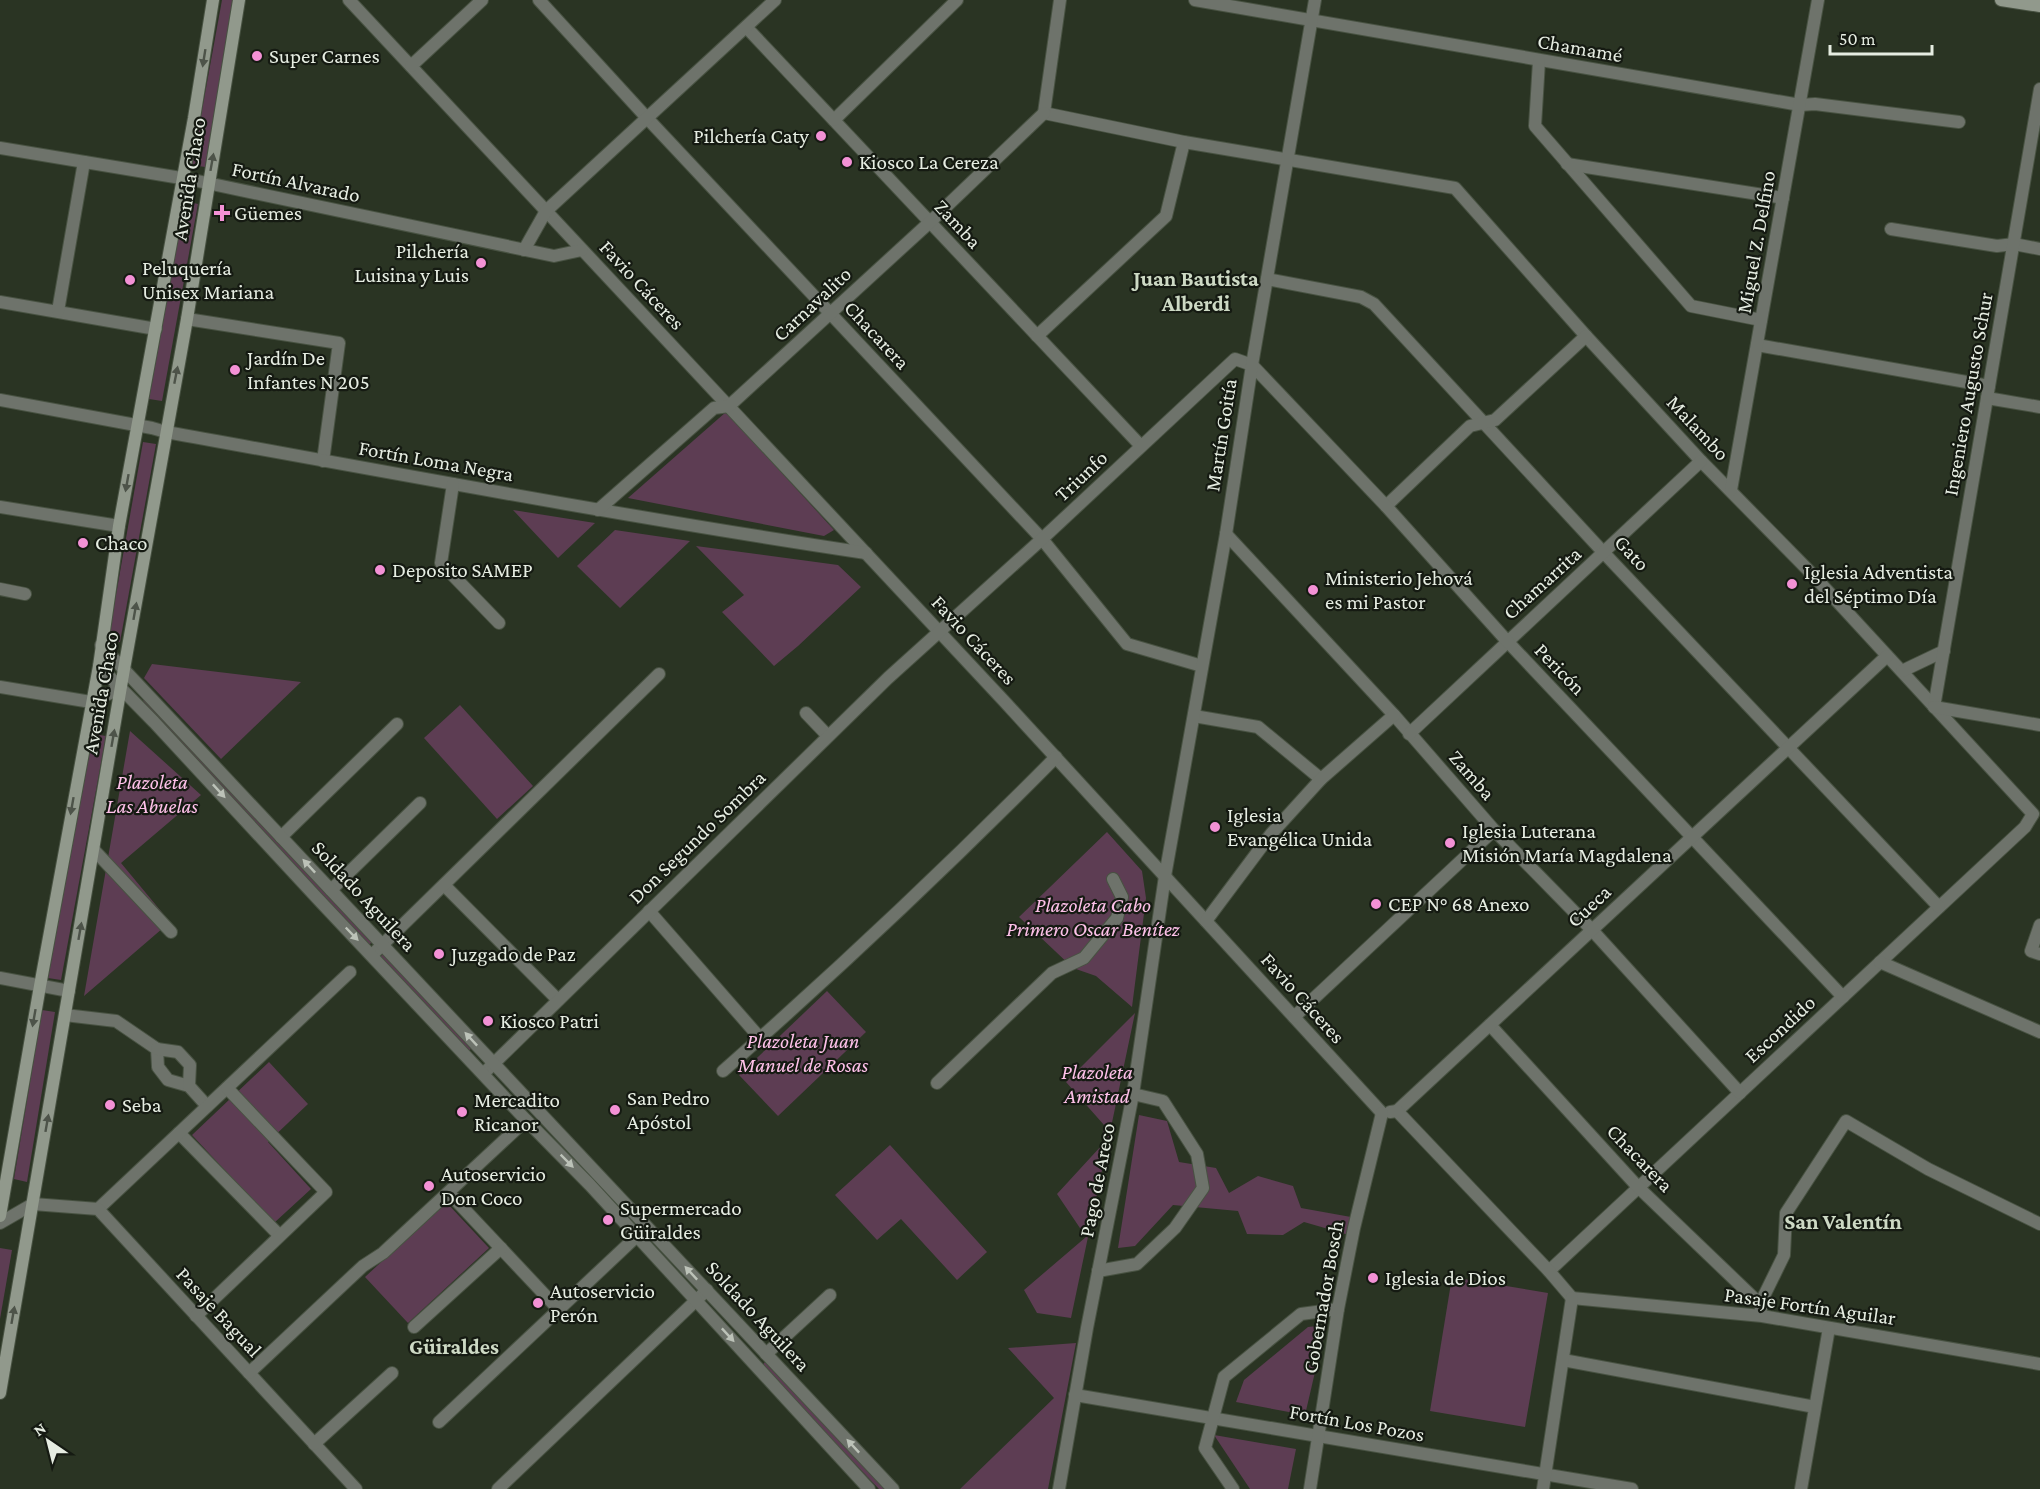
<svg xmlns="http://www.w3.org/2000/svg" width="2040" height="1489" viewBox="0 0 2040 1489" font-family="'Crimson Pro',serif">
  <rect width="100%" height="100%" fill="#2a3423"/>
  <g fill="#5d3d53">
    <polygon points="222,0 235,0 205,167 192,165"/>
    <polygon points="185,201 198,204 162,401 149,399"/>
    <polygon points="726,412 834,530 824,536 628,498"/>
    <polygon points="143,442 156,444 120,642 108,640"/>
    <polygon points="513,510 595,523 558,558"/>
    <polygon points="615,530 690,541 620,608 577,566"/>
    <polygon points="696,546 838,565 861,587 798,646 774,666 722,612 744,595"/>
    <polygon points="152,664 301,682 221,759 144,678"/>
    <polygon points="146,697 372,942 368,946 143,701"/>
    <polygon points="460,705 533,786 497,819 424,738"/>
    <polygon points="130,731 201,795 121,863 170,922 84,996"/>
    <polygon points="93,734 106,736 61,980 48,978"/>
    <polygon points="1107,832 1142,871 1146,898 1132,1007 1096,976 1073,968 1019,917"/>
    <polygon points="385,954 471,1049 467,1052 380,956"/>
    <polygon points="827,991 866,1032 778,1116 739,1075"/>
    <polygon points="42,1010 55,1012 27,1182 14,1179"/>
    <polygon points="1135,1013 1071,1318 1037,1313 1024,1290 1086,1237 1057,1194 1102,1145 1104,1125 1066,1082"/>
    <polygon points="269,1062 308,1104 268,1142 311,1189 274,1223 192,1135"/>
    <polygon points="1139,1115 1167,1121 1179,1162 1216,1168 1229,1193 1258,1176 1293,1186 1301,1208 1351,1217 1349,1235 1304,1222 1283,1235 1247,1234 1238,1211 1173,1205 1135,1246 1118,1248"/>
    <polygon points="890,1145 987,1252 957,1280 901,1219 877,1240 835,1195"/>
    <polygon points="446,1202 489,1248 408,1323 365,1277"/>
    <polygon points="0,1248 12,1250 0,1319"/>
    <polygon points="1452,1277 1548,1293 1525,1427 1430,1411"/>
    <polygon points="1326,1325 1305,1415 1236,1402 1244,1380 1308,1327"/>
    <polygon points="1076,1343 1048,1489 960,1489 1054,1398 1008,1348"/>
    <polygon points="765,1362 886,1489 879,1489 762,1366"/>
    <polygon points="1214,1435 1296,1449 1288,1489 1250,1489"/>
  </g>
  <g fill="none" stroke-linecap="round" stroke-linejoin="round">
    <g stroke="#485242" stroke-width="14">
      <g id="minor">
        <polyline points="349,0 1004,701 1382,1113"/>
        <polyline points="539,0 647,118 1042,539 1127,644 1202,666"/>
        <polyline points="1195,0 1800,105 1815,104 1959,122"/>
        <polyline points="747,28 1141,446"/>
        <polyline points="1539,61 1535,126 1691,306 1761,320"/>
        <polyline points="411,66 482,0"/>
        <polyline points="1044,113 1184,142 1455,188 1586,336 1701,461 1812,574 2033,814 2025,827 1549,1271"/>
        <polyline points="1044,113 1060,0"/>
        <polyline points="834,120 957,0"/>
        <polyline points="0,148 193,180 554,256 582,250"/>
        <polyline points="1567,164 1783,198"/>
        <polyline points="1891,229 1997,246 2014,244 2040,249"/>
        <polyline points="524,250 546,211 775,0"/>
        <polyline points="1267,279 1361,297 1374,304 1604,553 1939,907"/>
        <polyline points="0,302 156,329"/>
        <polyline points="58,311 84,162"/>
        <polyline points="187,319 339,343 323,461"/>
        <polyline points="1037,336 1166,216 1184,142"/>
        <polyline points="1757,345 1989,386"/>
        <polyline points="1987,398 2040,407"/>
        <path d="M0,400L152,428L166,432C399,474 632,518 866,553"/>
        <polyline points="453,484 441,563 499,623"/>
        <polyline points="1731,490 1818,0"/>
        <polyline points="1386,506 1470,426 1495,420 1586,336"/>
        <polyline points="0,507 119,526"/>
        <polyline points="598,510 714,408 729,406 930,222 1044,113"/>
        <polyline points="1226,534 1394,715 1494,830 1592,930 1740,1093"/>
        <polyline points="0,589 25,594"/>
        <polyline points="1902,671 1944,651"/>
        <polyline points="1934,707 2040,89"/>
        <polyline points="1934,707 2040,725"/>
        <polyline points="806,713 828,736"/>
        <polyline points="1194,716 1258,727 1321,779"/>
        <polyline points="1409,734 1701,461"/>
        <polyline points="281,837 397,724"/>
        <polyline points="94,850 171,932"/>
        <polyline points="444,885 558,1000"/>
        <polyline points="331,890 420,803"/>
        <polyline points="649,911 760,1038"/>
        <polyline points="1206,921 1271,834 1321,779 1394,715"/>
        <polyline points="2040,925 2031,951 2040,954"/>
        <polyline points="372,955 659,674"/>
        <polyline points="1880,962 2040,1032"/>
        <polyline points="0,978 69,991"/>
        <polyline points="65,1015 116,1021 157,1049 158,1067 168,1080 189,1086 207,1106"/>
        <polyline points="1294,1017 1494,830"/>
        <polyline points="1490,1025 1638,1187 1760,1304 1761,1309"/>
        <polyline points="157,1049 178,1052 190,1065 189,1086"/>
        <path d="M723,1071C838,970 949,865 1056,757"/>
        <polyline points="484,1073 888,678 1042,539 1235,359 1252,365 1386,506 1507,641 1843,997"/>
        <polyline points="937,1083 1052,973 1084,958 1117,918 1122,897 1113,879"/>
        <polyline points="1397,1111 1887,656"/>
        <polyline points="1390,1112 1397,1111 1549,1271 1572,1298"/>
        <polyline points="179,1133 279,1235"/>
        <polyline points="449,1193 559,1310"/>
        <polyline points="98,1209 350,972"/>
        <polyline points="0,1223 33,1204 98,1209 356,1489"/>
        <polyline points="1098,1271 1137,1264 1175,1228 1203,1188 1197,1154 1163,1101 1133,1094"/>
        <polyline points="1572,1298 1762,1316 2040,1364"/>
        <polyline points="1760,1304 1784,1255 1786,1213 1846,1121 1928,1169 2040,1224"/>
        <polyline points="196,1316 326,1192 227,1088"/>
        <polyline points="414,1327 501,1248"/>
        <polyline points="766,1354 830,1295"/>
        <polyline points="1563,1360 1815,1407"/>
        <polyline points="249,1373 363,1266 383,1253 526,1120"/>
        <polyline points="1075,1395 1632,1489"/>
        <polyline points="439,1422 638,1235"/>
        <polyline points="314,1444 392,1373"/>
        <polyline points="498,1489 707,1290"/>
        <polyline points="1233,1489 1205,1448 1224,1377 1301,1314 1338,1309"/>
        <polyline points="1310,1489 1338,1309 1354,1228 1382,1113"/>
        <polyline points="1543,1489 1572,1298"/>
        <polyline points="1801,1489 1829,1328"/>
      </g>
    </g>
    <g stroke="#485242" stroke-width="14">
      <g id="tertiary">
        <polyline points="101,645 893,1489"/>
        <polyline points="99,666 154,722 317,898 526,1120 590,1185 869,1489"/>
        <polyline points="0,687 91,702 121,688"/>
        <polyline points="1059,1489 1087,1328 1133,1094 1165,876 1226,534 1252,365 1315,0"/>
      </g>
    </g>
    <g stroke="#485242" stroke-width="14">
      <g id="secondary">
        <polyline points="2001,0 2040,6"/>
        <polyline points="0,1216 40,986 99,666 119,526 194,118 213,0"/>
        <polyline points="0,1393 124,669 187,319 239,0"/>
      </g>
    </g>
    <use href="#minor" stroke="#6e736b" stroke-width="12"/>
    <use href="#tertiary" stroke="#6e736b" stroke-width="12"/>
    <use href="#secondary" stroke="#91998c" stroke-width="12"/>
  </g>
  <defs><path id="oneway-solid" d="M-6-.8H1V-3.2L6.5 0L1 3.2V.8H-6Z" transform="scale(1.5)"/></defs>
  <g fill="#4d5349">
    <use href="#oneway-solid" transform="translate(204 58) rotate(99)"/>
    <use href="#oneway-solid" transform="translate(212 162) rotate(-80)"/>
    <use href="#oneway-solid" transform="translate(176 375) rotate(-79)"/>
    <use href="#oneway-solid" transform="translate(127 483) rotate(100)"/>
    <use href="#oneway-solid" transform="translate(135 611) rotate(-80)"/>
    <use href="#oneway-solid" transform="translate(113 738) rotate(-80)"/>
    <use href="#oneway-solid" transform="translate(72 806) rotate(100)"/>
    <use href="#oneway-solid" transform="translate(80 931) rotate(-80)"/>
    <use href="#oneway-solid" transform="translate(34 1018) rotate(100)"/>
    <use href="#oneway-solid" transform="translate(47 1123) rotate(-80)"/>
    <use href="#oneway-solid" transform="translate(13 1315) rotate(-80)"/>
  </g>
  <g fill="#bcc2b8">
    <use href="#oneway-solid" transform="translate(219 791) rotate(47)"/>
    <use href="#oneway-solid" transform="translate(309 866) rotate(-133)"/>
    <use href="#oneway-solid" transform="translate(352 934) rotate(46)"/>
    <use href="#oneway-solid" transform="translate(471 1039) rotate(-133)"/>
    <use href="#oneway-solid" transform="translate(567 1161) rotate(45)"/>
    <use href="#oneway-solid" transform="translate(691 1273) rotate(-133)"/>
    <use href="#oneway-solid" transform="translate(728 1335) rotate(47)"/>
    <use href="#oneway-solid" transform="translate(853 1446) rotate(-133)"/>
  </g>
  <g fill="#f391d5" stroke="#151a12" stroke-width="2">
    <circle cx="257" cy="56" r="6"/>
    <circle cx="821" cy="136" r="6"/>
    <circle cx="847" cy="162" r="6"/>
    <path d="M219 204h6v6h6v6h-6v6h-6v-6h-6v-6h6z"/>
    <circle cx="481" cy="263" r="6"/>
    <circle cx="130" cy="280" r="6"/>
    <circle cx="235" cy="370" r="6"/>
    <circle cx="83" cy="543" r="6"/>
    <circle cx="380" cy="570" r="6"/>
    <circle cx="1792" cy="584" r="6"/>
    <circle cx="1313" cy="590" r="6"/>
    <circle cx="1215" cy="827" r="6"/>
    <circle cx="1450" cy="843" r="6"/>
    <circle cx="1376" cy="904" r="6"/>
    <circle cx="439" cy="954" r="6"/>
    <circle cx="488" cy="1021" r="6"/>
    <circle cx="110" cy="1105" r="6"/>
    <circle cx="615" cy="1110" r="6"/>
    <circle cx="462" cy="1112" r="6"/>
    <circle cx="429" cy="1186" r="6"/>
    <circle cx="608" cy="1220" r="6"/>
    <circle cx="1373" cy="1278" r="6"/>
    <circle cx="538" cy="1303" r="6"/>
  </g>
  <g text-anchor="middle" stroke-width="4.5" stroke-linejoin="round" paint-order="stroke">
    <g font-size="21" fill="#e6ede2" stroke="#151a12">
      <text transform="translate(1580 48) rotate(10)" y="7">Chamamé</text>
      <text transform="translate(189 179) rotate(-81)" y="7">Avenida Chaco</text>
      <text transform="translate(296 182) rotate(12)" y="7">Fortín Alvarado</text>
      <text transform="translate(958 224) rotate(47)" y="7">Zamba</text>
      <text transform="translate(1756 242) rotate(-80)" y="7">Miguel Z. Delfino</text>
      <text transform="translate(642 285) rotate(47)" y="7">Favio Cáceres</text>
      <text transform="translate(812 304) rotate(-43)" y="7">Carnavalito</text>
      <text transform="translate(877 335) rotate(47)" y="7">Chacarera</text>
      <text transform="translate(1968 394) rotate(-80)" y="7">Ingeniero Augusto Schur</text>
      <text transform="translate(1698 428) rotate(47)" y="7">Malambo</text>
      <text transform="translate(1221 435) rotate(-81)" y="7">Martín Goitía</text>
      <text transform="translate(436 461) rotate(10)" y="7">Fortín Loma Negra</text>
      <text transform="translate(1081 476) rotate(-43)" y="7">Triunfo</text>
      <text transform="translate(1632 553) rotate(47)" y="7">Gato</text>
      <text transform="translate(1542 583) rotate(-42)" y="7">Chamarrita</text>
      <text transform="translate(974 640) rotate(47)" y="7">Favio Cáceres</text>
      <text transform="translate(1560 669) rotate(46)" y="7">Pericón</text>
      <text transform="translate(101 693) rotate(-80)" y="7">Avenida Chaco</text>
      <text transform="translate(1472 775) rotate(49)" y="7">Zamba</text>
      <text transform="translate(697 837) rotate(-44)" y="7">Don Segundo Sombra</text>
      <text transform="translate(364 896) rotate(47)" y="7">Soldado Aguilera</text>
      <text transform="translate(1589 906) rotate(-43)" y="7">Cueca</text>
      <text transform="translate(1303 998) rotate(48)" y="7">Favio Cáceres</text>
      <text transform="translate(1780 1029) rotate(-43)" y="7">Escondido</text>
      <text transform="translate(1640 1158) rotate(46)" y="7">Chacarera</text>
      <text transform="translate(1097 1180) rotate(-79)" y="7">Pago de Areco</text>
      <text transform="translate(1323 1297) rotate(-80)" y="7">Gobernador Bosch</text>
      <text transform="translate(1810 1306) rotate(8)" y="7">Pasaje Fortín Aguilar</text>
      <text transform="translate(219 1312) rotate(47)" y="7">Pasaje Bagual</text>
      <text transform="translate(758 1316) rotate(47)" y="7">Soldado Aguilera</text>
      <text transform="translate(1357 1423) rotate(10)" y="7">Fortín Los Pozos</text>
    </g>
    <g font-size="21" fill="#e6ede2" stroke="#151a12" text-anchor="start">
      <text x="269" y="63">Super Carnes</text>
      <text x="809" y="143" text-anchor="end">Pilchería Caty</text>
      <text x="859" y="169">Kiosco La Cereza</text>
      <text x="234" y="220">Güemes</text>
      <text x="469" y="258" text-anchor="end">Pilchería<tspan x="469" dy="24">Luisina y Luis</tspan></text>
      <text x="142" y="275">Peluquería<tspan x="142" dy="24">Unisex Mariana</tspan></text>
      <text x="247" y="365">Jardín De<tspan x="247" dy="24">Infantes N 205</tspan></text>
      <text x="95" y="550">Chaco</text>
      <text x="392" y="577">Deposito SAMEP</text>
      <text x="1804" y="579">Iglesia Adventista<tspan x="1804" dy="24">del Séptimo Día</tspan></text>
      <text x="1325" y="585">Ministerio Jehová<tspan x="1325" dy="24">es mi Pastor</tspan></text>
      <text x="1227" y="822">Iglesia<tspan x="1227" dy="24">Evangélica Unida</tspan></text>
      <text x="1462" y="838">Iglesia Luterana<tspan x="1462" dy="24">Misión María Magdalena</tspan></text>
      <text x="1388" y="911">CEP N° 68 Anexo</text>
      <text x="451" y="961">Juzgado de Paz</text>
      <text x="500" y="1028">Kiosco Patri</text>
      <text x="627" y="1105">San Pedro<tspan x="627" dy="24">Apóstol</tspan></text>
      <text x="474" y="1107">Mercadito<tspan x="474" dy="24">Ricanor</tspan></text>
      <text x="122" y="1112">Seba</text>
      <text x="441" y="1181">Autoservicio<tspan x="441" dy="24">Don Coco</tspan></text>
      <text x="620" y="1215">Supermercado<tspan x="620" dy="24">Güiraldes</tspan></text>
      <text x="1385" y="1285">Iglesia de Dios</text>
      <text x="550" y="1298">Autoservicio<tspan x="550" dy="24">Perón</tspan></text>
    </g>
    <g font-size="21" font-style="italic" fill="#fec1e9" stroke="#151a12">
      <text x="152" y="789">Plazoleta<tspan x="152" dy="24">Las Abuelas</tspan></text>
      <text x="1093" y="912">Plazoleta Cabo<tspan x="1093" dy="24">Primero Oscar Benítez</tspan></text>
      <text x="803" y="1048">Plazoleta Juan<tspan x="803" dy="24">Manuel de Rosas</tspan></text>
      <text x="1097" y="1079">Plazoleta<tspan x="1097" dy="24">Amistad</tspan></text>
    </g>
    <g font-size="22" font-weight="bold" fill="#cdd9c4" stroke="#151a12">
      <text x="1196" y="286">Juan Bautista<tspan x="1196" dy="25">Alberdi</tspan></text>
      <text x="1843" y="1229">San Valentín</text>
      <text x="454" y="1354">Güiraldes</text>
    </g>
  </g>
  <g transform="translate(48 1441) rotate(325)" stroke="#151a12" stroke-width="4.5" paint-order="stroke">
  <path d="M0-4.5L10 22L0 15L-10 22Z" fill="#e6ede2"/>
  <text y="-9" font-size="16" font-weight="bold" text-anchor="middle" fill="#e6ede2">N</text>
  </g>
  <path d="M1830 45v9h102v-9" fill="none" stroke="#e6ede2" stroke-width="3"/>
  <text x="1839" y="45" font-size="18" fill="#e6ede2" stroke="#151a12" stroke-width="4.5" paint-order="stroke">50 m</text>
</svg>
